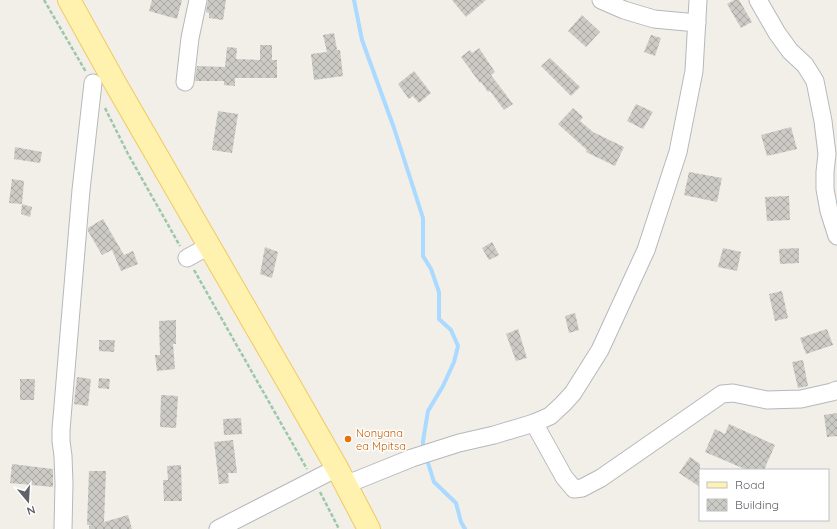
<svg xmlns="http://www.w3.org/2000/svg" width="837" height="529" viewBox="0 0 837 529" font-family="Quicksand,sans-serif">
  <defs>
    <pattern id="building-cross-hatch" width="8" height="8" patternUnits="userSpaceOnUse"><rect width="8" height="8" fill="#cccac5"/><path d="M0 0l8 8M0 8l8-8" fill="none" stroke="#a9a8a4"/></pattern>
  </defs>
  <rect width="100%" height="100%" fill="#f1efe8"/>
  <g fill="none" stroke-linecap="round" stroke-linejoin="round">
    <g stroke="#aadaff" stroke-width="4">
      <polyline points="354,0 362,40 394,128 423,218 423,256 431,269 439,292 439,319 451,330 458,346 454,362 443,386 428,411 423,441 423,448"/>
      <polyline points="428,463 434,482 456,503 461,522 465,529"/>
    </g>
  </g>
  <g fill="url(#building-cross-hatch)">
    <polygon points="152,0 182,0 177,19 149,11"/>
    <polygon points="208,0 226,0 223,20 209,18 209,13 206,12"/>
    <polygon points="452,0 486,0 466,17"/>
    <polygon points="734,0 739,0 752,22 741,28 727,4"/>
    <polygon points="582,15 600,32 586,47 568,31"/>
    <polygon points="334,33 337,50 340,50 343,76 314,80 311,54 327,52 323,35"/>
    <polygon points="651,35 661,38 655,56 644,52"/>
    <polygon points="260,45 272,45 272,60 277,60 277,78 235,78 235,86 224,85 224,81 195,81 197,66 225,67 227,47 237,48 236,59 260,60"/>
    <polygon points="479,48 495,72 491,75 513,104 504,110 490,91 488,92 481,82 480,83 461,57 470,50 472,53"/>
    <polygon points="550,58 580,87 571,96 541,66"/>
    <polygon points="414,71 431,93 419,103 413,96 409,99 398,84"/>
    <polygon points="636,104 653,112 643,129 627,121"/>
    <polygon points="573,108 583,117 580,121 593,132 624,147 615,166 586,152 587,150 558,124"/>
    <polygon points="218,111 238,114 232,153 212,150"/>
    <polygon points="791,127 797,149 767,156 761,135"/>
    <polygon points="15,147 42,152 40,163 14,159"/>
    <polygon points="689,172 722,178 717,202 684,195"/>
    <polygon points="12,179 24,181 22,204 9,203"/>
    <polygon points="789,196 790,220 767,221 765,197"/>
    <polygon points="22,204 32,207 30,217 21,214"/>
    <polygon points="103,219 124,255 133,251 138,264 121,271 112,250 102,255 88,231 88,228"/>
    <polygon points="492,242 499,255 489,260 482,248"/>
    <polygon points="265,247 278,252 272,278 260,274"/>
    <polygon points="723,248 741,252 737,271 718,267"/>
    <polygon points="799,248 799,263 780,264 779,249"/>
    <polygon points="782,291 788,318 775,321 769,294"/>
    <polygon points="575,313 579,330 569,333 565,316"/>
    <polygon points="176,320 176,344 173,344 175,369 157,371 155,355 160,355 159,321"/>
    <polygon points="518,329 527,358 516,361 506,334"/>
    <polygon points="827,329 833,345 806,354 800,338"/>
    <polygon points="99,340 115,340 114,352 99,351"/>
    <polygon points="803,360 808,386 798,388 792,362"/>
    <polygon points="77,377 91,379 88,406 74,404"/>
    <polygon points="99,378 110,379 109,389 98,388"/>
    <polygon points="20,379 35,379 34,400 20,400"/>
    <polygon points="161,395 178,396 176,428 160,427"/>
    <polygon points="837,413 837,436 827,437 824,415"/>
    <polygon points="241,418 242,434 224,435 223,419"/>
    <polygon points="729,424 775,445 764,470 747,470 705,452 715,429 725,434"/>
    <polygon points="233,440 237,473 228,473 229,483 219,484 214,442"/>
    <polygon points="690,457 700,464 700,487 679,473"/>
    <polygon points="12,464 53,469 53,487 10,483"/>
    <polygon points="181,465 182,501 164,501 163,480 168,480 167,466"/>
    <polygon points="89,471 106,471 104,522 128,515 132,529 89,529 89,526 92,525 87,525"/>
  </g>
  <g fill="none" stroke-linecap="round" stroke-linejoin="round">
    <g stroke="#b5b8bc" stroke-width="19">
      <g id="minor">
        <polyline points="601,0 624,10 654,19 697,23"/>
        <polyline points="758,0 777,33 790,51 805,65 815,81 823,121 827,154 825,172 825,189 829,211 837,236"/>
        <polyline points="185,82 190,38 198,0"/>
        <polyline points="187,258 209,246"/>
        <polyline points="534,423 564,477 574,489 582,488 601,478 722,394 733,393 767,400 801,399 832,392 837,390"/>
        <polyline points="345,485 412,458 459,443 494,435 534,423 550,416 563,404 573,393 600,350 646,250 678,152 694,71 698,0"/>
        <polyline points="63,529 64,484 63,456 61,441 61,430 81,190 93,83"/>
        <polyline points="218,529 337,468"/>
      </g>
    </g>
    <g stroke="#f2c960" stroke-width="24">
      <polyline id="major" points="69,0 115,83 289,384 337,468 369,529"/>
    </g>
    <g stroke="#9cc7a9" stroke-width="2.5" stroke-dasharray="4 2" stroke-linecap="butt">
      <polyline points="44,0 86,72"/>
      <polyline points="105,108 128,154 180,246"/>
      <polyline points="194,270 307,469"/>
      <polyline points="320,492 339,529"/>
    </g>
    <use href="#minor" stroke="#fff" stroke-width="17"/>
    <use href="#major" stroke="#fff2af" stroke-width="22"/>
  </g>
  <circle fill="#e8710a" stroke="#fff" stroke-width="1.5" cx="348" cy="439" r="4"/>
  <g text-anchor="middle" stroke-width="3" stroke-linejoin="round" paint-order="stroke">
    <g font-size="11" fill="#c56008" stroke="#fff" text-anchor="start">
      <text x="356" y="437">Nonyana<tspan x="356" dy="13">ea Mpitsa</tspan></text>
    </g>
  </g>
  <rect x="699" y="469" width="130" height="52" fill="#ffffff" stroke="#bfc1c3"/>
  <rect x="707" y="482" width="20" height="6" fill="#fff2af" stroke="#bfc1c3"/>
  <text x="735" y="489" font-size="12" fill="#5f6368">Road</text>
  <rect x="707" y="499" width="20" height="12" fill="url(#building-cross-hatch)" stroke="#bfc1c3"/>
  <text x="735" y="509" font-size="12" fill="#5f6368">Building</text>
  <g transform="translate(28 501) rotate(162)" stroke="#ffffff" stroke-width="3" paint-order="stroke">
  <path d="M0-3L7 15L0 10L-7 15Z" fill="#5f6368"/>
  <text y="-6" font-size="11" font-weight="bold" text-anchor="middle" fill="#5f6368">N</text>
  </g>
</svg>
